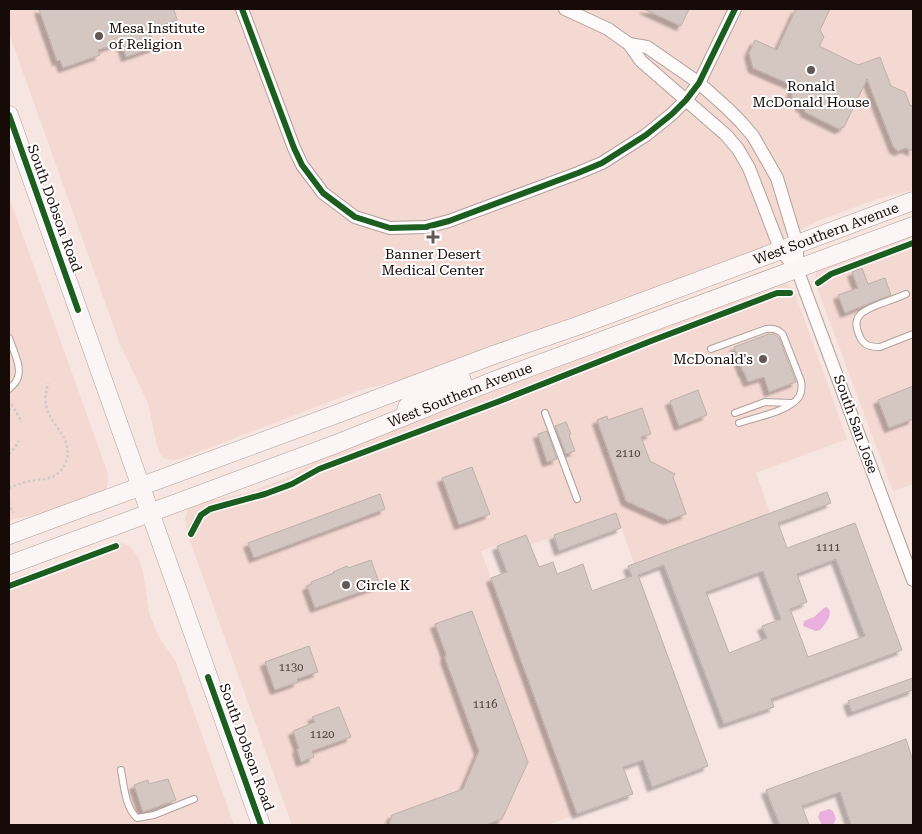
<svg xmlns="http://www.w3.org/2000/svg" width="922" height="834" viewBox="0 0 922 834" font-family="'Roboto Serif',serif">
  <defs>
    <filter id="shadow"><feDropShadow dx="-4.5" dy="4.5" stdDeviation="1" flood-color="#0004"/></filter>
  </defs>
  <rect width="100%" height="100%" fill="#f6e5e0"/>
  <g fill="#f4d8d2">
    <polygon points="9,9 913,9 913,190 880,198 820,220 749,254 427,374 360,390 183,458 174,460 166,459 162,457 157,446 148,403 120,344 9,33"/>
    <polygon points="9,197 108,474 108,481 106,489 103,493 57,510 9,520"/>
    <polygon points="913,233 913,484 893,491 816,285 815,277 817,271 823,267"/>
    <polygon points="779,283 786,283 789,286 792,288 796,296 847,439 756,473 770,513 634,563 616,513 530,545 526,535 481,551 577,814 548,825 292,825 189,538 186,527 185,517 188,510 193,506 202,502 247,493 289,477 318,459 465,400"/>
    <polygon points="118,543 125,544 131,548 138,557 143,572 149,612 158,636 176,662 234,825 9,825 9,580 110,544"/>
  </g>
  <g fill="#eab0dd">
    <path d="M824,608L826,607L829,609C832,617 825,624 820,630L816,631L803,626L804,621L814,617Z"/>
    <polygon points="829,809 833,811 836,819 833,825 822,825 818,817 820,812"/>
  </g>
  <g fill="#d4c7c1" stroke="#bdb0aa" fill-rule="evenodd" filter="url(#shadow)">
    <polygon points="39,9 174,9 177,20 149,30 155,47 126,57 121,42 98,50 100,55 63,68 60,60 57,61"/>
    <polygon points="644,9 689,9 681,26"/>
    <polygon points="796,9 830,9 820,30 824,37 819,46 858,65 880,57 891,86 905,92 910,105 913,106 913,151 906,148 898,151 894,148 867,79 844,127 839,129 805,112 804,108 801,107 798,101 793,99 791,93 794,86 753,68 749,53 755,40 777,50"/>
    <polygon points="862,268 868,284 885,278 891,295 845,313 838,295 858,288 852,272"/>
    <polygon points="769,334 774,334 779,338 796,382 769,392 764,377 748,382 744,372 743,372 734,347"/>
    <polygon points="913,386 913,419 889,428 878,400"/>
    <polygon points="698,390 707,415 679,426 670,401"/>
    <polygon points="642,408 651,434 641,437 650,461 675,474 673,477 686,514 668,520 626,501 597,420 607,416 608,420"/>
    <polygon points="566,422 571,434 569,435 575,451 566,454 555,426"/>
    <polygon points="547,431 557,459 547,462 538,434"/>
    <polygon points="472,467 490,514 459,525 442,478"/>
    <path d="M827,492L831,503L778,523L787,548L855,523L902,650L771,699L774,707L724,724L664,565L638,575L708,766L652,787L643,760L623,767L633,794L577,814L491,578L507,572L497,546L526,535L539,567L553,562L557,574L583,564L592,591L632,576L628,566ZM836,559L865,636L808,657L790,609L807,602L797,574ZM763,571L781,619L762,626L767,638L729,653L706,592Z"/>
    <polygon points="380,494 385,509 254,558 248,543"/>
    <polygon points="616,513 621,528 559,551 554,535"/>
    <polygon points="371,560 380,585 315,608 307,586 312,584 311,582 334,573 333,572 347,566 348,568"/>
    <polygon points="472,611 528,762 502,819 485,825 389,825 392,815 463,789 479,751 445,658 446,654 435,624"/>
    <polygon points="309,646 318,672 297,679 298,682 275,690 265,662"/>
    <polygon points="913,678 913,690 852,712 848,701"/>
    <polygon points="339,707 351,737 312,751 314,757 301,762 297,749 299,748 293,731 315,722 312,717"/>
    <polygon points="906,739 913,761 913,825 851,825 840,792 802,806 809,825 780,825 766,790"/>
    <polygon points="168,779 176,800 143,812 134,785 148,780 149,784"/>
  </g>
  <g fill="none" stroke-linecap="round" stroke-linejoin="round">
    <g stroke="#afa19d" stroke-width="8">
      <g id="lane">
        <path d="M906,294C897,298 888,301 880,304C862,311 850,316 860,337C864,346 871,347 880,347L913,334"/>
        <path d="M9,338C13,351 25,370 15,383C13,385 11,387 9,389"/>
        <path d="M711,349L766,329C773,328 779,329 783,335L801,381C802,387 802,392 799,397C788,412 756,417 739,423"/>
        <polyline points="545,413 577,499"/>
        <polyline points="735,413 765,402 791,403"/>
        <path d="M121,770C124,785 125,807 137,818L154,815L194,799"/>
      </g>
    </g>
    <g stroke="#afa19d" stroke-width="14">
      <g id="street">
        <polyline points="242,9 294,148 302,165 323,193 355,217 390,228 426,227 449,221 578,173 602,163 646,135 672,114 686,100 699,83 735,9"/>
        <polyline points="565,9 608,29 629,44 641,61 726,135 738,149 749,168 781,251 797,269"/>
        <polyline points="629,44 647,47 699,83 727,108 741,122 753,136 777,178 797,244 797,269 913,580"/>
      </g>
    </g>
    <g stroke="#afa19d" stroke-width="19">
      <g id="secondary">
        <polyline points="9,115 261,825"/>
        <polyline points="406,411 407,407 413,401 462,380"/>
        <path id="s1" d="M9,535L334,415L496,354L580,325L913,201"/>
        <path id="s2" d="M9,565L336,444L493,381L913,226"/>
      </g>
    </g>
    <g stroke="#d0cbc9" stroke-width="2.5" stroke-dasharray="2.5 2.5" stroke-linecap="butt">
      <polyline points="9,410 12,405 22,422"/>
      <polyline points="9,454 16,446 19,441"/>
      <path d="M9,488C16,485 23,482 31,481C39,479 47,480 54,476C61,472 65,466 67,458C72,438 52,426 47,409C44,400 46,392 48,383"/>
      <polyline points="9,503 13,513"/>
    </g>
    <use href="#lane" stroke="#fefbfa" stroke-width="6"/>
    <use href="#street" stroke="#fefbfa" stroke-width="12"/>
    <use href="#secondary" stroke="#fbf5f5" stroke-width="18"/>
    <g stroke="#fff" stroke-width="9">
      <g id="cycleway">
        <polyline points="242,9 294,148 302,165 323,193 355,217 390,228 426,227 449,221 578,173 602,163 646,135 672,114 686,100 699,83 735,9"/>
        <polyline points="9,115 78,310"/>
        <polyline points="818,283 831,274 913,243"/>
        <polyline points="191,534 201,515 210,509 265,494 292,484 319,469 500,401 651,341 777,293 790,293"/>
        <polyline points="9,586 116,546"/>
        <polyline points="208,677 261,825"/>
      </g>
    </g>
    <use href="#cycleway" stroke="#1b5e20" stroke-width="6"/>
  </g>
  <g fill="#655754" stroke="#fff" stroke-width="2">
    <circle cx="99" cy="36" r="5"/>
    <circle cx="811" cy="70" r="5"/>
    <path d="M430.5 229.5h5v5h5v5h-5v5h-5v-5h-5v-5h5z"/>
    <circle cx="763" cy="359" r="5"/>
    <circle cx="346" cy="585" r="5"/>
  </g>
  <g text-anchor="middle" stroke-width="4" stroke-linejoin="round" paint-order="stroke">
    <g font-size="11" fill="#463a36">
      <text x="628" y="457">2110</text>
      <text x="828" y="551">1111</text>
      <text x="291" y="671">1130</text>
      <text x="485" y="708">1116</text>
      <text x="322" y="738">1120</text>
    </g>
    <g font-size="14" fill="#170b08" stroke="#fff" text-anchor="start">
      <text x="109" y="33">Mesa Institute<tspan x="109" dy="16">of Religion</tspan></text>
      <text x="811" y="91" text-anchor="middle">Ronald<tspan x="811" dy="16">McDonald House</tspan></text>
      <text x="433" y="259" text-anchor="middle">Banner Desert<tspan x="433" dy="16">Medical Center</tspan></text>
      <text x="753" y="364" text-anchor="end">McDonald's</text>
      <text x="356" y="590">Circle K</text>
    </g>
    <g font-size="14" fill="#170b08" stroke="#fff">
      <text transform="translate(55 208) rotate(70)" y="5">South Dobson Road</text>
      <text dy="5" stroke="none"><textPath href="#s1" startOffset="871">West Southern Avenue</textPath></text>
      <text dy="5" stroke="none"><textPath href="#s2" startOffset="482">West Southern Avenue</textPath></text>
      <text transform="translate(856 424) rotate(70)" y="5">South San Jose</text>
      <text transform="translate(247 747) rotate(70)" y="5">South Dobson Road</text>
    </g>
  </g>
  <rect width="922" height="834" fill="none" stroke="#170b08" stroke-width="20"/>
</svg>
